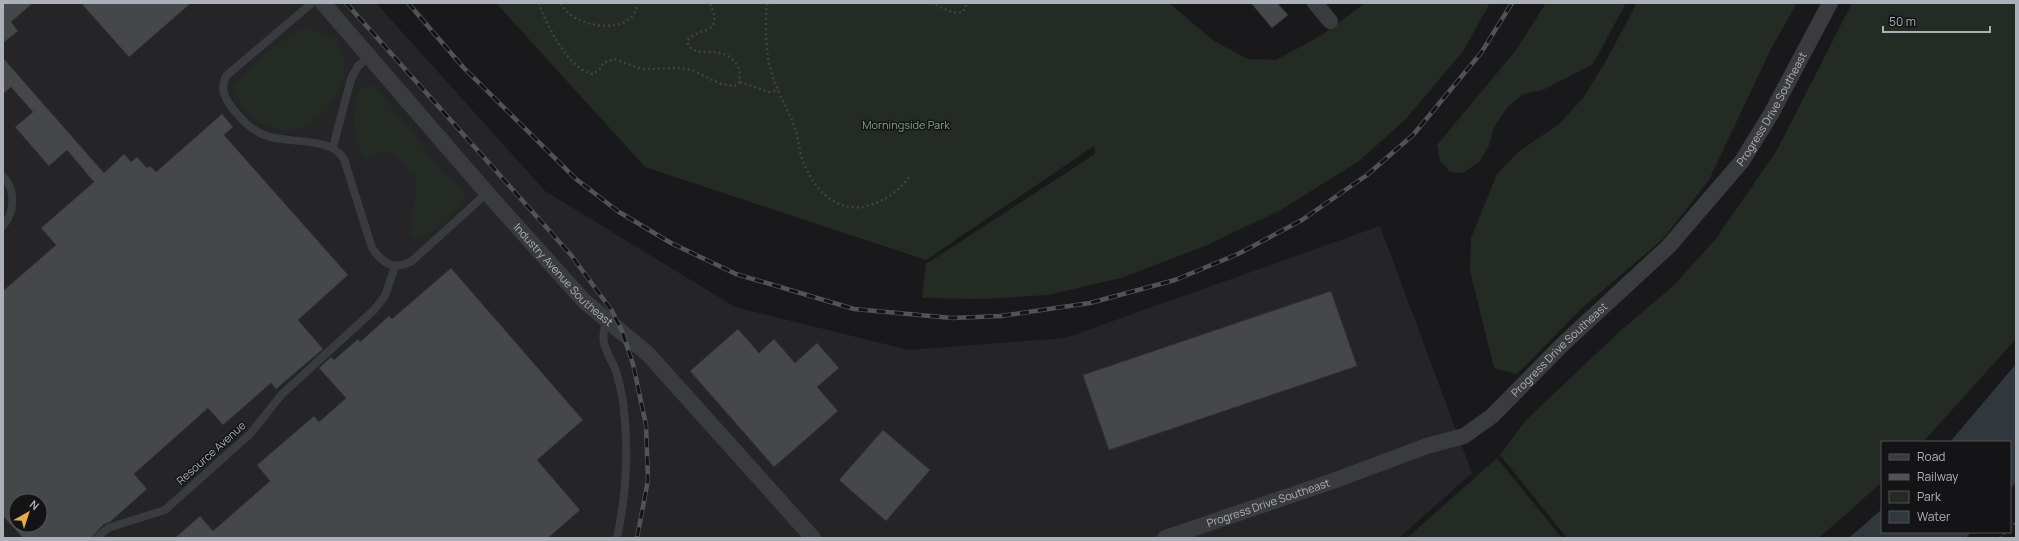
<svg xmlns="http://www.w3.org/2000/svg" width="2019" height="541" viewBox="0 0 2019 541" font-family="Manrope,sans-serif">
  <rect width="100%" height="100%" fill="#19191b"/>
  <path fill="#252528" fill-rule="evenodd" d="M3,3H376L545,191L735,307L909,350L1065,338L1380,226L1472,473L1399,538H3ZM16,501H40V525H16Z"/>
  <g fill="#232b24">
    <polygon points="496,3 1169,3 1214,41 1248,59 1276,60 1322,35 1365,3 1490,3 1464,50 1405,120 1359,161 1279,211 1205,246 1121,278 1048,295 985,299 922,298 926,264 1095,154 1094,146 926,260 645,167"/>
    <polygon points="1546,3 1626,3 1593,64 1543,90 1523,94 1508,107 1494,127 1489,145 1479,162 1463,173 1450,172 1440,161 1437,145 1516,50"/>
    <polygon points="1637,3 1797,3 1771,49 1709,180 1663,239 1581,309 1517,374 1494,368 1470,271 1471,238 1497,174 1518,152 1559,124 1583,98 1606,61"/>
    <polygon points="1852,3 2016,3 2016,339 1923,442 1882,442 1882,482 1819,538 1567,538 1500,455 1527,419 1618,333 1672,287 1715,240 1777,150"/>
    <path d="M303,29C394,35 317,172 254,118C244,109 235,99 233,86C249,65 279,39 303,29Z"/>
    <path d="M370,84L374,86L382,95L445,174L465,195C458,215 433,234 414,239L410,236L416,186V171L410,176C404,167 396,148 382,152C376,154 373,157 367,158C351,144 350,105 361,88Z"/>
    <polygon points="1497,458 1562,538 1407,538"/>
  </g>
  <g fill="#30383e">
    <polygon points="2016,364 2016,482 2010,489 2010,442 1950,442"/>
    <polygon points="1882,509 1882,532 1971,532 1966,538 1849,538"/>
  </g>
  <g fill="#46474b" stroke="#333337" fill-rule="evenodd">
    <polygon points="3,3 33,3 11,22 18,31 3,43"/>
    <polygon points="81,3 191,3 129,57"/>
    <polygon points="1251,3 1277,3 1288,15 1272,28"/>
    <path d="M3,58L104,173L124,154L131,162L137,157L147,168L150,166L156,172L222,114L233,127L224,135L348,275L298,320L323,349L276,389L271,383L223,425L208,408L134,474L147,489L110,522L104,524L91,538H23L3,516V291L56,245L41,228L94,182L67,150L49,166L15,127L33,112L11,87L3,94ZM16,501H40V525H16Z"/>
    <polygon points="451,268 583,420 537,460 580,510 548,538 175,538 200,516 213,531 270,481 257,465 314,416 319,422 346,398 319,368 331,357 334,360 358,339 360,342 389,316 392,319"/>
    <polygon points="1331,291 1357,366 1109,450 1083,375"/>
    <polygon points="738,329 759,353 774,339 795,363 817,343 839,368 817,387 838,411 774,467 690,371"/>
    <polygon points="883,430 930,470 886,521 839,480"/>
  </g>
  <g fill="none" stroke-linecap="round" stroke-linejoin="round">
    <g stroke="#404246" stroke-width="2.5" stroke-dasharray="2 3" stroke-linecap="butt">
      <path d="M539,3C545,24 570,71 593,74L601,68L603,63L614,59L642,69L682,68L694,71L721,84L734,86L739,83L740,71C724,36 693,65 687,41C698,26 725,37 710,3"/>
      <path d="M561,3C569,27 635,39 637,3"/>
      <path d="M767,3C765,28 765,51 772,75C778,93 788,110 795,128C799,140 799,154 805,166C816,192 840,215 870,205C886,200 899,191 909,177"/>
      <polyline points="931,3 949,11 957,13 963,12 967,3"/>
      <polyline points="740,82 769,92 779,90"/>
      <polyline points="2010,528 2016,522"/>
      <polyline points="2000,538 2006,532"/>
    </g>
    <g stroke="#3a3b3f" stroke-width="8">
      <path d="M312,3L226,76C220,89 224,98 233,109C242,120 250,129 264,135C288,145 329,135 344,159L372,248C383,264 394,271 412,261L487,193"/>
      <polyline points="333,147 351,79 358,66 369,57"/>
      <path d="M3,176C16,190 15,212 3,226"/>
      <path d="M606,319C605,326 602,335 604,343C606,353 613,362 616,371C619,380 621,391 623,401C629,448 627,492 617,538"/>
      <polyline points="97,538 108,528 165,510 251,433 282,394 374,310 385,296 395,266"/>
    </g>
    <g stroke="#3a3b3f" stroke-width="16">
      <path id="s1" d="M323,3L487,193L584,301L648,354L813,538"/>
      <polyline points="1315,3 1330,21"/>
      <path id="s2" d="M1165,538L1330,482L1427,446L1464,436L1492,416L1563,344L1669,246L1742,161L1771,114L1830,3"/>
    </g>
    <g stroke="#515358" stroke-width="4.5">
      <g id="rail">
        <polyline points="346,3 571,255 612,311 622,331 633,364 646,425 648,480 637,538"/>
        <polyline points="408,3 463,67 576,179 619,212 671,243 736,274 854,309 952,318 1001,316 1090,303 1175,280 1238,254 1302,220 1367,175 1413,135 1481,53 1512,3"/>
      </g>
    </g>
    <use href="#rail" stroke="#141416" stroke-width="3" stroke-dasharray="9" stroke-linecap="butt"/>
  </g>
  <g text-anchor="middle" stroke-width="3" stroke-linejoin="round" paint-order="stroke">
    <g font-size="11" fill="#acb1b9" stroke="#141416">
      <text dy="4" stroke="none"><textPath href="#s2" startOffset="768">Progress Drive Southeast</textPath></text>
      <text dy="4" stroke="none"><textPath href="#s1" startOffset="363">Industry Avenue Southeast</textPath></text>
      <text dy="4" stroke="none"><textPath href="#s2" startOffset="445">Progress Drive Southeast</textPath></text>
      <text transform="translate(211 453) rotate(-42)" y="4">Resource Avenue</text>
      <text dy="4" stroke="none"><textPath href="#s2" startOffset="109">Progress Drive Southeast</textPath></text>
    </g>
    <g font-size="11" fill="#85a386" stroke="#141416">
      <text x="906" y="129">Morningside Park</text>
    </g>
  </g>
  <rect width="2019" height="541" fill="none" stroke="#acb1b9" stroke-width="8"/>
  <rect x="1881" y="441" width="130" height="92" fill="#141416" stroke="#515357"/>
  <rect x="1889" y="454" width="20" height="6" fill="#3a3b3f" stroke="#515357"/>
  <text x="1917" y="461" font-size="12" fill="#acb1b9">Road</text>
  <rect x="1889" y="474" width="20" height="6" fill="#515358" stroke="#515357"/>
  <text x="1917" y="481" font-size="12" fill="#acb1b9">Railway</text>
  <rect x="1889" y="491" width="20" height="12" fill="#232b24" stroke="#515357"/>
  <text x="1917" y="501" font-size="12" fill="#acb1b9">Park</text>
  <rect x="1889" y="511" width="20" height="12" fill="#30383e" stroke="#515357"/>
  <text x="1917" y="521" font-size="12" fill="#acb1b9">Water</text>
  <g transform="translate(28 513) rotate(39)"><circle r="19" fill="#141416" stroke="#515357"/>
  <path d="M0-3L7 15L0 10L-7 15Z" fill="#e5ac47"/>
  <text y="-6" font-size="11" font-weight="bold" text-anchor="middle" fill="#acb1b9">N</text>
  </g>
  <path d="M1883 26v6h107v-6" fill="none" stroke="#acb1b9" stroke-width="2"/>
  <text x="1889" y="26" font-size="12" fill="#acb1b9" stroke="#141416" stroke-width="3" paint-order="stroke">50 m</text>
</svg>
